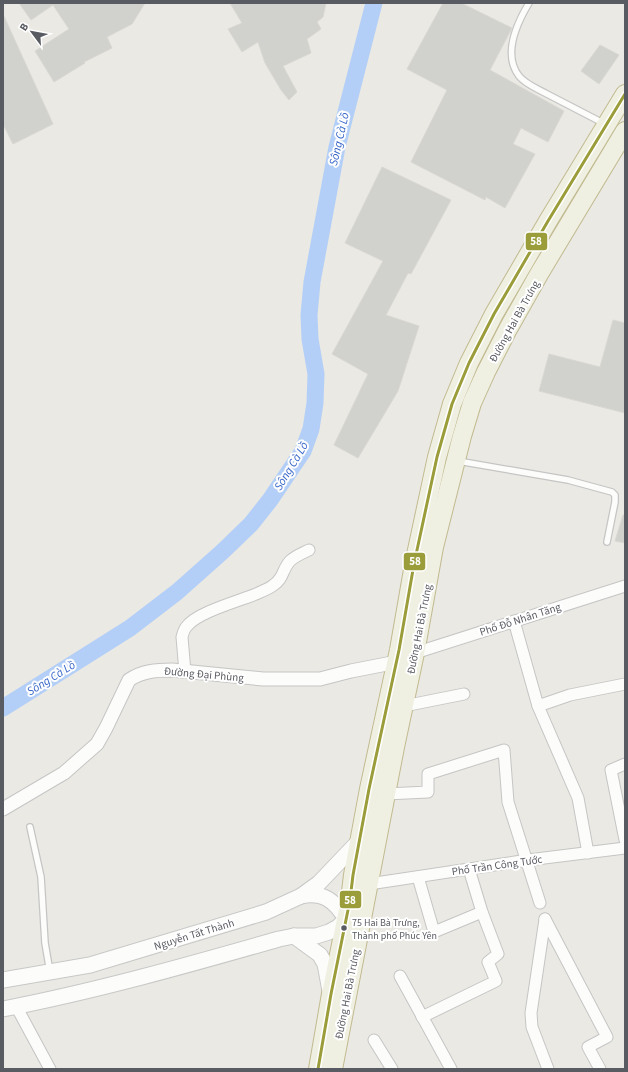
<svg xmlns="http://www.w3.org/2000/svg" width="628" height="1072" viewBox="0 0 628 1072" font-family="'Source Sans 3',sans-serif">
  <rect width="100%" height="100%" fill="#eae9e3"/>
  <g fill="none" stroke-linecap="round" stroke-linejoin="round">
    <polyline stroke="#b4cff7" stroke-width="17" points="3,708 130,628 177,592 222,552 251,524 270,500 303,451 311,429 315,403 316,374 310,339 309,315 312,282 337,147 374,3"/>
  </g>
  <g fill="#d1d1cd" stroke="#dad8d2">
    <polygon points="19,3 145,3 132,24 107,37 112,48 84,62 85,63 54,82 35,51 69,29 53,5 31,20"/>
    <polygon points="230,3 326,3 323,17 317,22 321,29 307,39 311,53 283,66 297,92 289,100 281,90 265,63 258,42 242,52 228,29 242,23"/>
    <polygon points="443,3 461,3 512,28 490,70 564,111 548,142 521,128 513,144 535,154 505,208 486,197 485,200 411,162 447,90 407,69"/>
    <polygon points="3,14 53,124 13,144 3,124"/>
    <polygon points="600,45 619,55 599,84 581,71"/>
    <polygon points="382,167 451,200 411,274 408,273 386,315 419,326 398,391 358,458 334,445 368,374 332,354 383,261 345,243"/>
    <polygon points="613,320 625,323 625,413 539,391 549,354 600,367"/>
    <polygon points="623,515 625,515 625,543 615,541"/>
  </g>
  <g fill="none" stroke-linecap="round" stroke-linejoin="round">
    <g stroke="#c6c5c5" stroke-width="8">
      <g id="service">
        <path d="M529,3C517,23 502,54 519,76C525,84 538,89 547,94C566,104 586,114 605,124"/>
        <polyline points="458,461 568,480 612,492 615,495 615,502 607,542"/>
        <polyline points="30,827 41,877 45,943 50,972"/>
      </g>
    </g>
    <g stroke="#c6c5c5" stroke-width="13">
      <g id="minor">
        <polyline points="514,621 538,706 578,798 588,853"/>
        <polyline points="415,653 625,586"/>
        <path d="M185,672L182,637C183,633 184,629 187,626C198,612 239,601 256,594C265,590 276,586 281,577C284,571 286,565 290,561C295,556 303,553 309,550"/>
        <polyline points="404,706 464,694"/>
        <polyline points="538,706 570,695 625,684"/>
        <polyline points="625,764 611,770 625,840"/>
        <polyline points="386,794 428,792 428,774 504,750 508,802 540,903"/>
        <polyline points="418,877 434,932 482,912"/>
        <polyline points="369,884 528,860 625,848"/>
        <polyline points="545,919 607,1037 588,1047 600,1069"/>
        <polyline points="545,919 531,1013 532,1027 548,1069"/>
        <polyline points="400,976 451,1069"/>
        <polyline points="16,1006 50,1069"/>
        <polyline points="422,1017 496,981 488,962 498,954 482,912 469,869"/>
        <polyline points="374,1040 392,1069"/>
      </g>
    </g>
    <g stroke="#c6c5c5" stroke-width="15">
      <path id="tertiary" d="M3,809L64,773L97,744L106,728L129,680C142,671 157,670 172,670L263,679H320L351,671L397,662L404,658"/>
    </g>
    <g stroke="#c8c8c8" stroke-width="17">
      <g id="secondary">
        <polyline points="294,936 320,955 325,964 330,991"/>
        <polyline points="3,980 90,965 266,912 301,896 319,883 360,840"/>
        <path d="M3,1009C96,991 188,965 279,939L294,936H316L329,932L338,927L346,919C335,901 323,891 301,896"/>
      </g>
    </g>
    <g stroke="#c1ba90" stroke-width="20">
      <g id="trunk">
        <polyline points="318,1069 331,994 350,900 353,875 369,789 399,650 414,564 437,457 452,404 469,363 494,314 548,221 625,94"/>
        <polyline points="333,1069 395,747 415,653 434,547 462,436 472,403 486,372 508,329 539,274 625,131"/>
      </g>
    </g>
    <use href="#service" stroke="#fcfcfb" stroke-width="5.5"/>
    <use href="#minor" stroke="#fcfcfb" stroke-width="11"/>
    <use href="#tertiary" stroke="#fcfcfb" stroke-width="13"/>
    <use href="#secondary" stroke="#fcfcfb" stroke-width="15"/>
    <use href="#trunk" stroke="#f0f0e2" stroke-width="18"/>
    <g stroke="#fff" stroke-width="6">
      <polyline id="bus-1" points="318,1069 331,994 350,900 353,875 369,789 399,650 414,564 437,457 452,404 469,363 494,314 548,221 625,94"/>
    </g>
    <use href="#bus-1" stroke="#9b9d3b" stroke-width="3"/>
  </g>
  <circle fill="#595b62" stroke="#fff" stroke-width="1.5" cx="344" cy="928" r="3.5"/>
  <g text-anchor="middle" stroke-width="4" stroke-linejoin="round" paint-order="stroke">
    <g font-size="10" fill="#595b62" stroke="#fff" text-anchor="start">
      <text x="352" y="926">75 Hai Bà Trưng,<tspan x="352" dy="13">Thành phố Phúc Yên</tspan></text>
    </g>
    <g font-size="11" fill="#595b62" stroke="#fff">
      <text transform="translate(514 321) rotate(-61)" y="4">Đường Hai Bà Trưng</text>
      <text transform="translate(520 619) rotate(-18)" y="4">Phố Đỗ Nhân Tăng</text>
      <text transform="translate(419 629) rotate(-79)" y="4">Đường Hai Bà Trưng</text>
      <text transform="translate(204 674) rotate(5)" y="4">Đường Đại Phùng</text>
      <text transform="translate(497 865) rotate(-8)" y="4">Phố Trần Công Tước</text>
      <text transform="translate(194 934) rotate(-17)" y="4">Nguyễn Tất Thành</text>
      <text transform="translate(347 994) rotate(-79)" y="4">Đường Hai Bà Trưng</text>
    </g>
    <g font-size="12" font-style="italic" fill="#3967c9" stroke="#fff">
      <text transform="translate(339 139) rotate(-77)" y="4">Sông Cà Lồ</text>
      <text transform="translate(291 466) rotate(-59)" y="4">Sông Cà Lồ</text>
      <text transform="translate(51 678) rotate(-32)" y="4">Sông Cà Lồ</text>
    </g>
  </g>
  <g stroke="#fff" stroke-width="1.5">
    <rect x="525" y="232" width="23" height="19" rx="4" fill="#9b9d3b"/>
    <rect x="403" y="552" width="23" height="19" rx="4" fill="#9b9d3b"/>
    <rect x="339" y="890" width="23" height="19" rx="4" fill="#9b9d3b"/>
  </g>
  <g font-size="11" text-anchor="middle" font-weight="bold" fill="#fff">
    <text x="536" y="245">58</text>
    <text x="415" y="565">58</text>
    <text x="350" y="904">58</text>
  </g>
  <rect width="628" height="1072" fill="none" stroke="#595b62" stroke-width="8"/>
  <g transform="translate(32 32) rotate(302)" stroke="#ffffff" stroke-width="3" paint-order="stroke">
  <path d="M0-3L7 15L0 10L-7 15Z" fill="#595b62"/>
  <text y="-6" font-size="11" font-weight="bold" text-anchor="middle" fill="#595b62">B</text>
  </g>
</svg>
